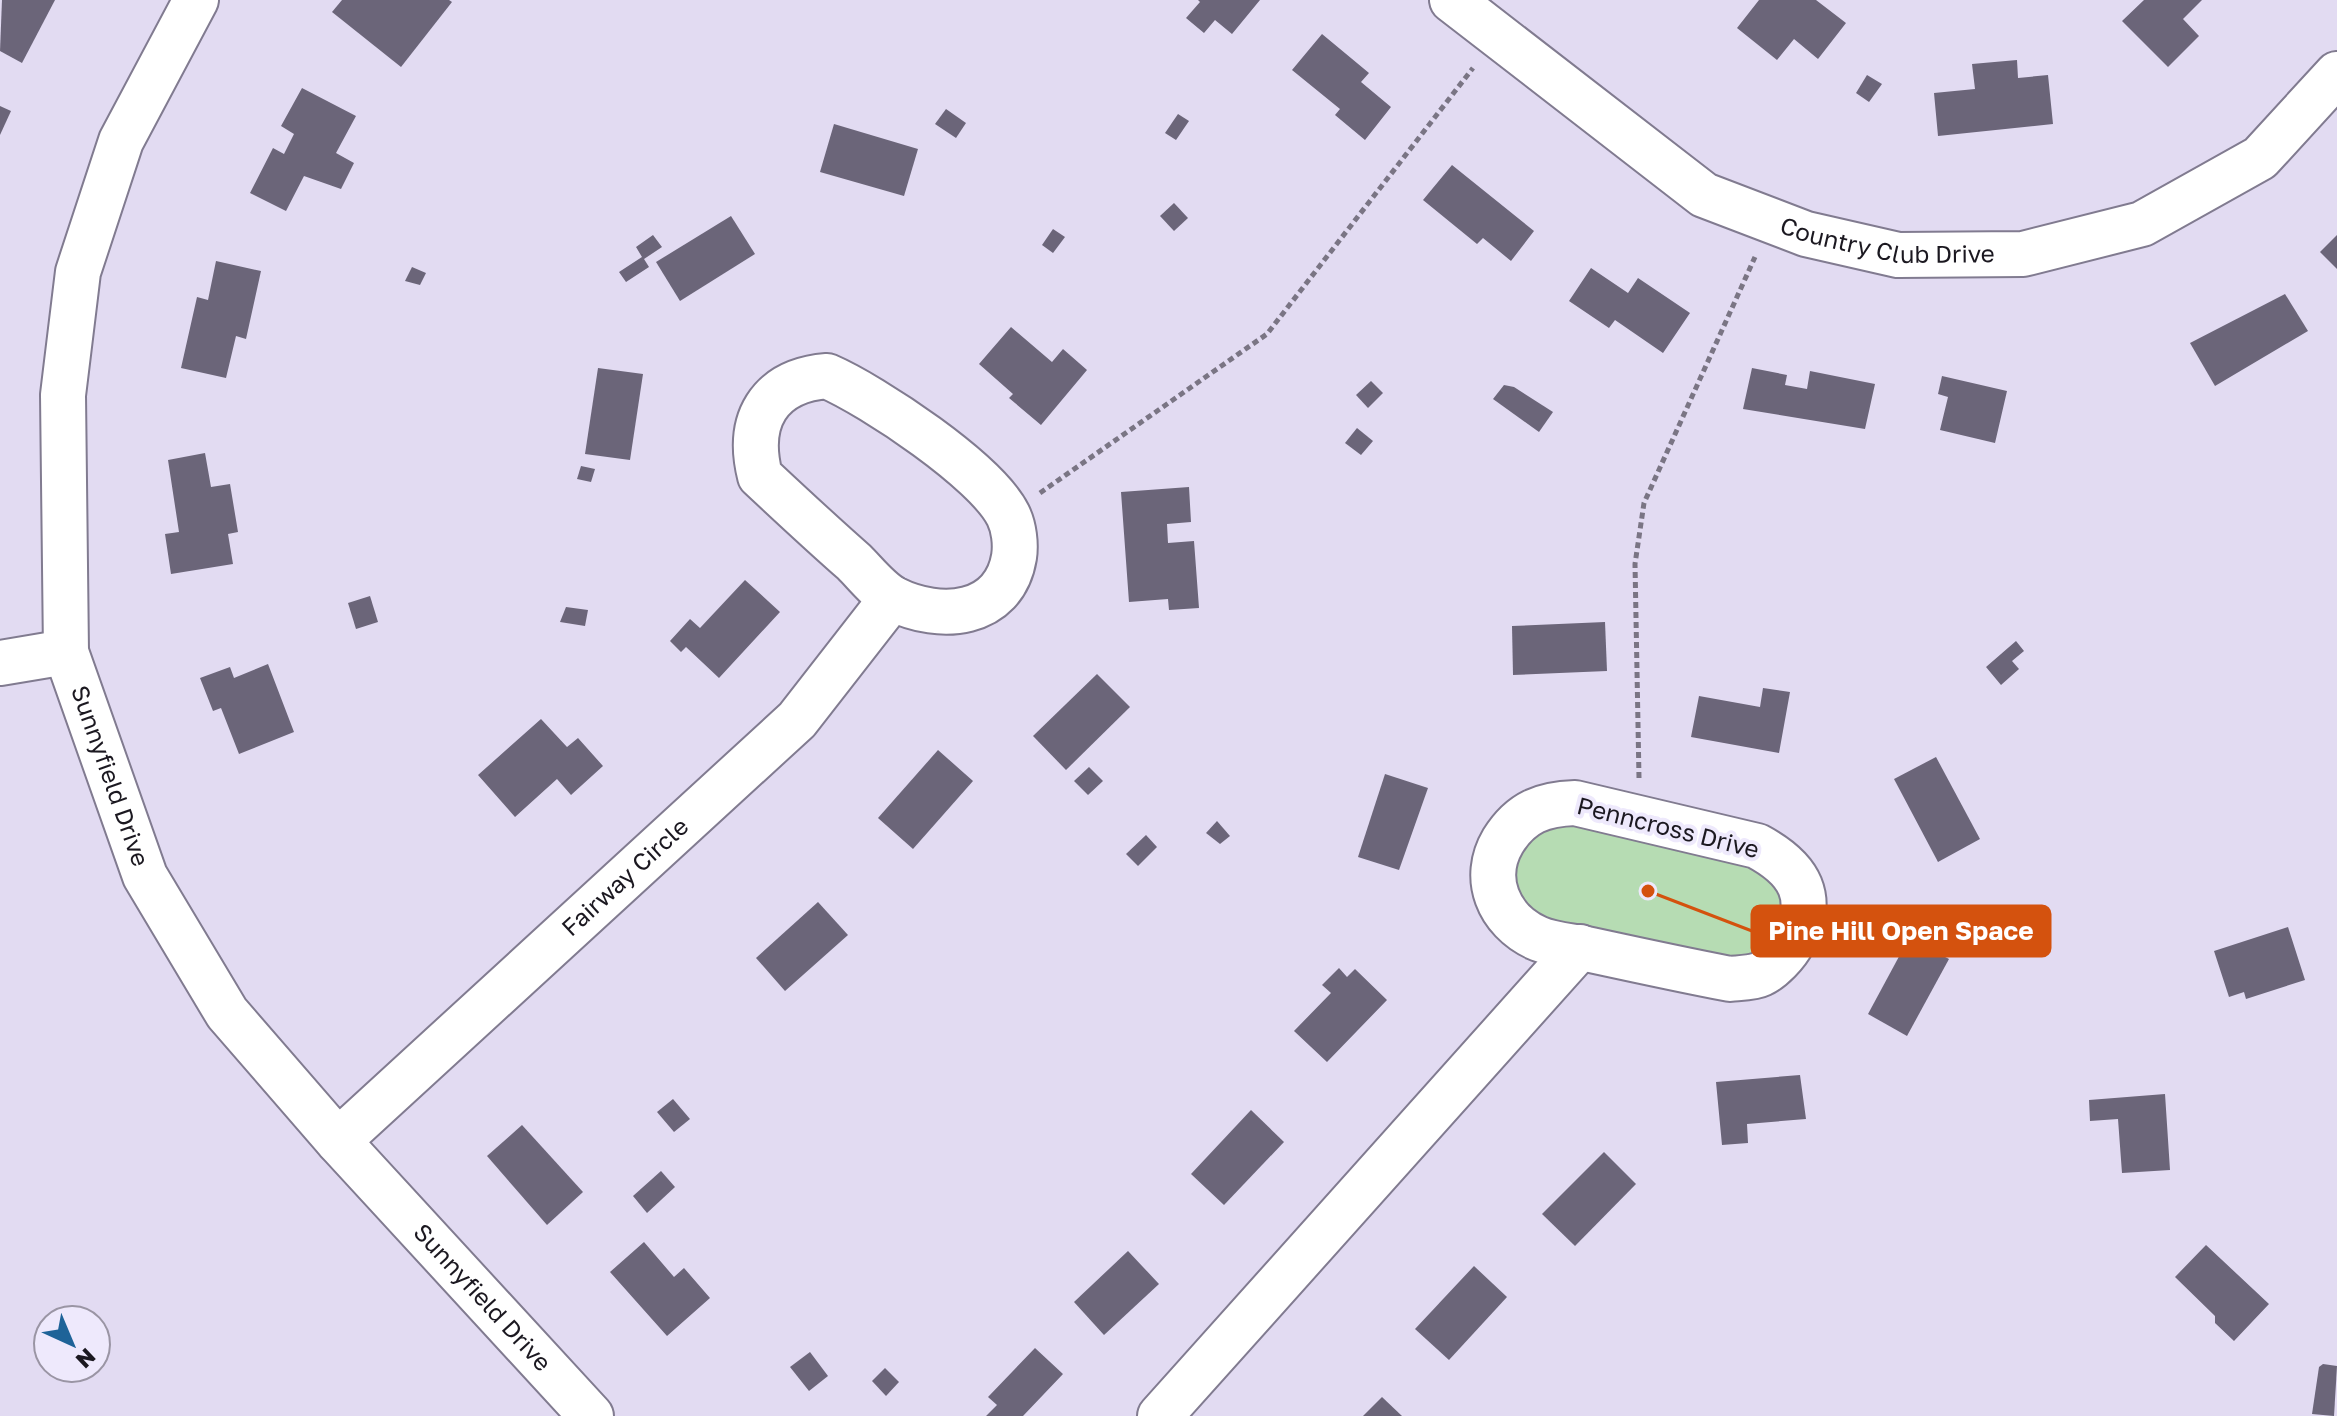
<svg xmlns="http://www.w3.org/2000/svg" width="2337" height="1416" viewBox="0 0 2337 1416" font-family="'Golos Text',sans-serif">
  <rect width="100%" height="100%" fill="#e2dbf2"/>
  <polygon fill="#b6dcb3" points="1570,823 1758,864 1784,894 1775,942 1738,961 1561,927 1530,913 1511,888 1515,855 1537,829"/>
  <g fill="#6b6579">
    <polygon points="2,0 55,0 22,63 0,51"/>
    <polygon points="342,0 449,0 452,2 401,67 332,12"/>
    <polygon points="1198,0 1260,0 1232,34 1215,20 1204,33 1186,18 1200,2"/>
    <polygon points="1759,0 1816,0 1846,23 1818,59 1794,39 1777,60 1737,28"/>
    <polygon points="2144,0 2202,0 2183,19 2199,36 2168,67 2122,21"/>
    <polygon points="1322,34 1369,73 1361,82 1391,107 1365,140 1335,115 1340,109 1292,70"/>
    <polygon points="2017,60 2018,78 2048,75 2053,124 1938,136 1934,93 1975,89 1972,64"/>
    <polygon points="1867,75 1882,84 1869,102 1856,93"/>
    <polygon points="302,88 356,116 336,153 354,163 341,189 304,176 286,211 250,193 273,148 284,154 294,134 281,126"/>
    <polygon points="0,106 11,111 0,135"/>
    <polygon points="946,109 966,123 956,138 935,124"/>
    <polygon points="1178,114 1189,121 1176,140 1165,133"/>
    <polygon points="834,124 918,149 904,196 820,172"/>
    <polygon points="1452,165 1534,231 1511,261 1483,238 1477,244 1423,200"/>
    <polygon points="1174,203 1188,218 1174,231 1160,216"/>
    <polygon points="731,216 755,254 680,301 656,262"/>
    <polygon points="1053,229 1065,237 1053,253 1042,245"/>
    <polygon points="653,235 662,247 644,259 649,267 626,282 619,272 642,257 636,247"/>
    <polygon points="2337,235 2337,269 2320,252"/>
    <polygon points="216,261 261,271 246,339 236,336 226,378 181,368 197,297 208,300"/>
    <polygon points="412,267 426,273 420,285 405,281"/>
    <polygon points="1591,268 1628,293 1638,278 1690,313 1663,353 1615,320 1609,328 1569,301"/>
    <polygon points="2285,294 2308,331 2215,386 2190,343"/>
    <polygon points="1011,327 1052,362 1063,349 1087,370 1041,425 1009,398 1013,394 979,364"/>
    <polygon points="598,368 643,374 630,460 585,454"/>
    <polygon points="1752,368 1787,375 1785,385 1807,389 1810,371 1875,384 1865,429 1743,409"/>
    <polygon points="1942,376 2007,391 1995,443 1940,430 1948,397 1938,394"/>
    <polygon points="1371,381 1383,393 1368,408 1356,395"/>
    <polygon points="1504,385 1514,387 1553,412 1539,432 1493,399"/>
    <polygon points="1357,428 1373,441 1361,455 1345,443"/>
    <polygon points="205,453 211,487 230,484 238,532 228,534 233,564 171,574 165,534 179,532 168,460"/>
    <polygon points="581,466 595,469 591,482 577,479"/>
    <polygon points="1189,487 1191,522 1167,524 1168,543 1194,541 1199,608 1169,610 1168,599 1129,602 1121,492"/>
    <polygon points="745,580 780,612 719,678 686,647 681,652 670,641 690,619 700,628"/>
    <polygon points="370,596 378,622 356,629 348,603"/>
    <polygon points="566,607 588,610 585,626 560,622"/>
    <polygon points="1605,622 1607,671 1513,675 1512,626"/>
    <polygon points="2016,641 2024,651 2012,661 2019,669 2001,685 1986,667"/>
    <polygon points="268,664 294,732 239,754 221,708 213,711 200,678 230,667 234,678"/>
    <polygon points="1097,674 1130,707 1066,770 1033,736"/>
    <polygon points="1763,688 1790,692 1779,753 1691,737 1699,696 1760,707"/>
    <polygon points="541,719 567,747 578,738 603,766 571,795 557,779 515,817 478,775"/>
    <polygon points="938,750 973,781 913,849 878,818"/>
    <polygon points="1936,757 1980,839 1938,862 1894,779"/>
    <polygon points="1089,767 1103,781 1088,795 1074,781"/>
    <polygon points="1385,774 1428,788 1399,870 1358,857"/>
    <polygon points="1217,821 1230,836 1220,844 1206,833"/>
    <polygon points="1146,835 1157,847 1138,866 1126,854"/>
    <polygon points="818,902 848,935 785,991 756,958"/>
    <polygon points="2288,927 2305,980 2246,999 2244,992 2229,997 2214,951"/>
    <polygon points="1909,938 1949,959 1907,1036 1868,1014"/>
    <polygon points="1339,968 1347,977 1355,969 1387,1000 1327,1062 1294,1031 1331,993 1322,985"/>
    <polygon points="1800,1075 1806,1119 1747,1124 1748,1143 1722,1145 1716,1082"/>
    <polygon points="2165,1094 2170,1170 2122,1173 2118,1119 2090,1121 2089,1100"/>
    <polygon points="673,1099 690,1119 674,1132 657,1112"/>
    <polygon points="1251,1110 1284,1142 1224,1205 1191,1174"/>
    <polygon points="522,1125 583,1192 547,1225 487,1156"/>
    <polygon points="1604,1152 1636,1184 1575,1246 1542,1214"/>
    <polygon points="661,1171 675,1187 647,1213 633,1196"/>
    <polygon points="644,1242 674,1277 684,1268 710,1298 667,1336 610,1272"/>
    <polygon points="2206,1245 2269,1304 2234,1341 2215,1323 2215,1316 2175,1277"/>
    <polygon points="1128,1251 1159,1284 1104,1335 1074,1302"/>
    <polygon points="1474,1266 1507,1297 1449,1360 1415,1329"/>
    <polygon points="1035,1348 1063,1374 1023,1416 986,1416 997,1405 988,1397"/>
    <polygon points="810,1352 828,1376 809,1391 790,1367"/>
    <polygon points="2323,1364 2337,1366 2334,1416 2312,1414 2319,1367"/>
    <polygon points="885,1368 899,1382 886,1396 872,1381"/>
    <polygon points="1382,1397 1402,1416 1363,1416"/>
  </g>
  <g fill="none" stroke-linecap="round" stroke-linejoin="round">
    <g stroke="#817b90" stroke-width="48">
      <g id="minor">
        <path id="s1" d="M196,0L121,141L78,272L63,395L66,652L145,876L227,1013L338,1141L591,1416"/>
        <path id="s2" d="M1452,0L1704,195L1806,234L1898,255L2023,254L2142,224L2260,158L2337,74"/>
        <path d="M827,376C873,396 986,471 1008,515C1014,527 1016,544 1014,557C1004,617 940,622 894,599C879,591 866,574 854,562C822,534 791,505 760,476C746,421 768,381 827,376Z"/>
        <polyline points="0,663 66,652"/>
        <path d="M1575,803L1757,846C1800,869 1817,898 1792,943C1787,953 1772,969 1761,974C1753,978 1739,978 1730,979C1683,970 1637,960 1591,950C1574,946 1552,945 1537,938C1498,920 1481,878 1503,841C1521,812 1543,804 1575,803Z"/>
        <path id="s3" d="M338,1141L797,720L892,598"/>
        <polyline points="1160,1416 1580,947"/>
      </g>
    </g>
    <g stroke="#7a7584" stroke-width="5" stroke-dasharray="6 4" stroke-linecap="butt">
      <polyline points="1040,493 1267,334 1473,68"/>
      <polyline points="1639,778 1635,564 1644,503 1755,257"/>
    </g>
    <use href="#minor" stroke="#fff" stroke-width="44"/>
  </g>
  <g text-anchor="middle" stroke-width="8" stroke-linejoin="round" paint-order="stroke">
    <g font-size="24" fill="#1b1820" stroke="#eee9fc">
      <text dy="8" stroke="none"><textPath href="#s2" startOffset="510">Country Club Drive</textPath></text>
      <text dy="8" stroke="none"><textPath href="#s1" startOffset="810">Sunnyfield Drive</textPath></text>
      <text transform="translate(1668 828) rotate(14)" y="8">Penncross Drive</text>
      <text dy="8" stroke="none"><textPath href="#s3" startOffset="390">Fairway Circle</textPath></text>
      <text dy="8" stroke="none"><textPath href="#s1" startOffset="1458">Sunnyfield Drive</textPath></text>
    </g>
  </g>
  <path fill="none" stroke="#d4520e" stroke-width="3" d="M1648 891L1752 931"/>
  <circle fill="#d4520e" stroke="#eee9fc" stroke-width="3" cx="1648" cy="891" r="8"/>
  <rect fill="#d4520e" stroke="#d4520e" stroke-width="3" x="1752" y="906" width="298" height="50" rx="8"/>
  <g font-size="26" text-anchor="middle" font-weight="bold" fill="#fff">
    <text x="1901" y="940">Pine Hill Open Space</text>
  </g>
  <g transform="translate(72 1344) rotate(136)"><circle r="38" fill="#eee9fc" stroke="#9a95a4" stroke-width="2"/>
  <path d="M0-6L14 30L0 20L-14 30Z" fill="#1e6398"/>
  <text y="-12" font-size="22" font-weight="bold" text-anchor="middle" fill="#1b1820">N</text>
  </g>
</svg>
